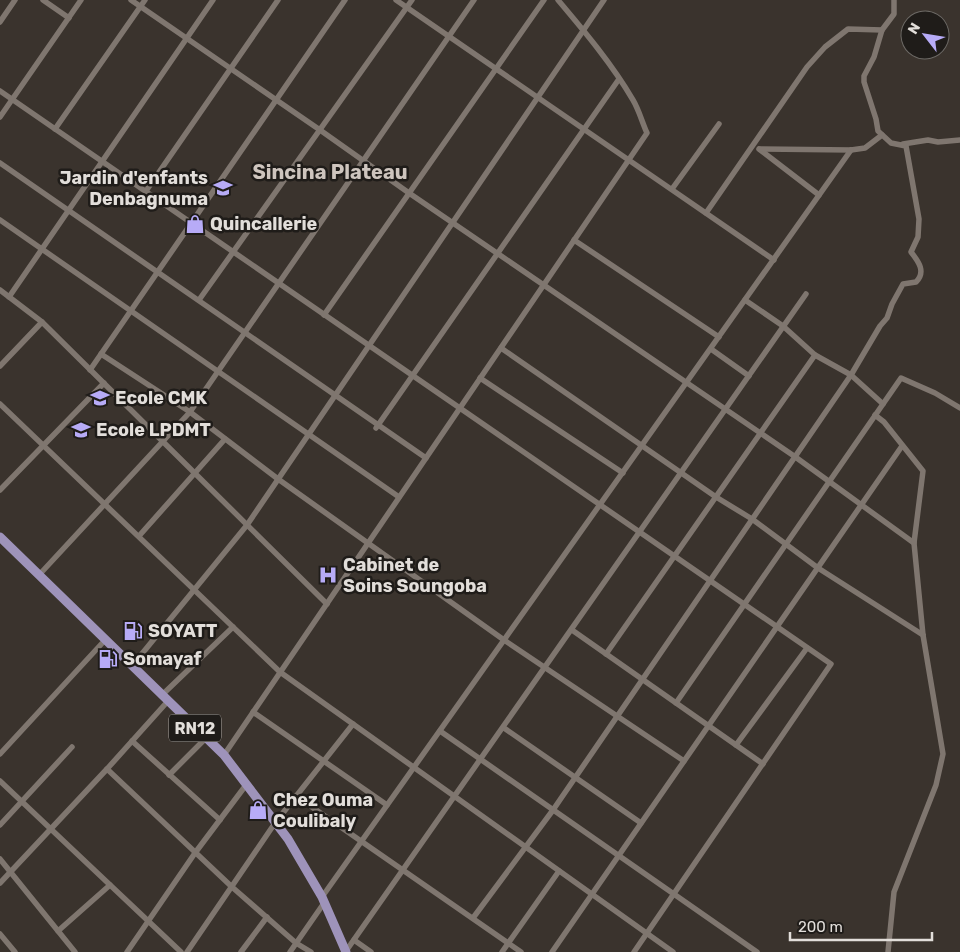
<svg xmlns="http://www.w3.org/2000/svg" width="960" height="952" viewBox="0 0 960 952" font-family="Rubik,sans-serif">
  <rect width="100%" height="100%" fill="#3a332d"/>
  <g fill="none" stroke-linecap="round" stroke-linejoin="round">
    <g stroke="#7f766f" stroke-width="5.5">
      <polyline points="43,0 69,18"/>
      <polyline points="131,0 320,130 409,193 794,456 914,543"/>
      <polyline points="396,0 774,260"/>
      <polyline points="0,22 15,0"/>
      <polyline points="0,91 831,664 634,952"/>
      <polyline points="0,117 81,0"/>
      <polyline points="55,129 145,0"/>
      <polyline points="903,144 928,140 938,142 960,140"/>
      <polyline points="759,149 819,195"/>
      <polyline points="760,149 851,150 865,148 882,135"/>
      <polyline points="0,163 426,458"/>
      <polyline points="672,189 719,124"/>
      <polyline points="146,191 278,0"/>
      <polyline points="706,213 807,67 825,47 848,29 882,30"/>
      <polyline points="0,220 399,497"/>
      <polyline points="574,240 719,337"/>
      <polyline points="0,290 42,322 327,604"/>
      <polyline points="9,297 213,0"/>
      <polyline points="199,300 412,0"/>
      <polyline points="745,300 783,326 815,355 851,375 883,404"/>
      <polyline points="324,315 544,0"/>
      <polyline points="501,348 716,497 752,519 818,568 923,635"/>
      <polyline points="711,349 749,376"/>
      <polyline points="101,354 190,412 278,479 504,640 684,761"/>
      <polyline points="0,366 42,322"/>
      <polyline points="90,370 345,0"/>
      <polyline points="480,378 623,473"/>
      <polyline points="0,404 280,672 673,952"/>
      <polyline points="875,415 884,422 923,471 914,543 923,635 943,754 936,785 894,892 888,952"/>
      <polyline points="376,428 619,79"/>
      <polyline points="0,490 104,383"/>
      <polyline points="139,536 225,439"/>
      <polyline points="39,575 190,412 474,0"/>
      <polyline points="572,630 763,764"/>
      <polyline points="606,654 815,355"/>
      <polyline points="132,666 247,525 604,0"/>
      <polyline points="162,695 233,627"/>
      <polyline points="676,703 901,378 935,393 960,408"/>
      <polyline points="253,712 387,805"/>
      <polyline points="504,728 641,823"/>
      <polyline points="440,731 757,952"/>
      <polyline points="132,741 220,820"/>
      <polyline points="736,745 807,648"/>
      <polyline points="0,754 106,639"/>
      <path d="M224,755L647,133C642,122 639,110 633,100C612,64 585,32 558,0"/>
      <polyline points="107,769 232,887 296,943 311,952"/>
      <polyline points="169,775 206,738"/>
      <polyline points="0,781 181,952"/>
      <polyline points="296,796 521,952"/>
      <polyline points="0,825 72,747"/>
      <polyline points="0,859 75,952"/>
      <polyline points="0,883 107,769 168,701"/>
      <polyline points="322,897 851,150"/>
      <path d="M473,918L553,810L851,375L880,326L887,318L892,304L903,284L916,282C926,272 919,262 911,252L918,237L919,219L906,146L891,143L878,131L876,119L864,82V76L874,57L882,30L894,14V0"/>
      <polyline points="58,931 110,885"/>
      <polyline points="0,934 15,952"/>
      <polyline points="354,940 371,952"/>
      <polyline points="346,951 806,294"/>
      <polyline points="127,952 195,853 246,785"/>
      <polyline points="187,952 275,823 353,724"/>
      <polyline points="241,952 267,917"/>
      <polyline points="290,952 324,903"/>
      <polyline points="502,952 559,871"/>
      <polyline points="552,952 902,446"/>
    </g>
    <polyline stroke="#9e93ba" stroke-width="9" points="0,537 224,755 288,839 322,897 346,952"/>
  </g>
  <defs>
    <g id="school-bare" transform="scale(1.5)"><path d="M0-5L7-2L0 1L-7-2ZM-4 1L0 2.5L4 1V4Q0 6-4 4Z" fill="#b7abf7" stroke="#1f1c19" stroke-width="2.5" paint-order="stroke"/></g>
    <g id="shop-bare" transform="scale(1.5)"><path d="M-5-2.5h2.3a2.7 3.5 0 0 1 5.4 0H5L5.5 6h-11ZM-1.5-2.5h3a1.5 2.3 0 0 0-3 0Z" fill="#b7abf7" stroke="#1f1c19" stroke-width="2.5" paint-order="stroke"/></g>
    <g id="hospital-bare" transform="scale(1.5)"><path d="M-5-5h3v3.5h4V-5h3V5h-3V1.5h-4V5h-3Z" fill="#b7abf7" stroke="#1f1c19" stroke-width="2.5" paint-order="stroke"/></g>
    <g id="fuel-bare" transform="scale(1.5)"><path d="M-5.5-6h7V0h2V4h1.3V-2.5L3-4.5l.8-.8L6-3V5H2.5V1h-1V6h-7ZM-4.2-4.7v3.2H.2V-4.7Z" fill="#b7abf7" stroke="#1f1c19" stroke-width="2.5" paint-order="stroke"/></g>
  </defs>
  <g fill-rule="evenodd">
    <use href="#school-bare" x="223" y="188"/>
    <use href="#shop-bare" x="195" y="224"/>
    <use href="#school-bare" x="100" y="398"/>
    <use href="#school-bare" x="81" y="430"/>
    <use href="#hospital-bare" x="328" y="575"/>
    <use href="#fuel-bare" x="133" y="631"/>
    <use href="#fuel-bare" x="108" y="659"/>
    <use href="#shop-bare" x="258" y="810"/>
  </g>
  <g text-anchor="middle" stroke-width="5" stroke-linejoin="round" paint-order="stroke">
    <rect fill="#1f1c19" stroke="#a8a4a0" stroke-width="1" x="169" y="714.5" width="52" height="27" rx="4"/>
    <g font-size="16" font-weight="bold" fill="#e2deda">
      <text x="195" y="734">RN12</text>
    </g>
    <g font-size="18" font-weight="bold" fill="#e2deda" stroke="#1f1c19" text-anchor="start">
      <text x="208" y="184" text-anchor="end">Jardin d'enfants<tspan x="208" dy="21">Denbagnuma</tspan></text>
      <text x="210" y="230">Quincallerie</text>
      <text x="115" y="404">Ecole CMK</text>
      <text x="96" y="436">Ecole LPDMT</text>
      <text x="343" y="571">Cabinet de<tspan x="343" dy="21">Soins Soungoba</tspan></text>
      <text x="148" y="637">SOYATT</text>
      <text x="123" y="665">Somayaf</text>
      <text x="273" y="806">Chez Ouma<tspan x="273" dy="21">Coulibaly</tspan></text>
    </g>
    <g font-size="20" font-weight="bold" fill="#cec5be" stroke="#1f1c19">
      <text x="330" y="179">Sincina Plateau</text>
    </g>
  </g>
  <g transform="translate(925 35) rotate(301)"><circle r="24" fill="#1f1c19" stroke="#6d6a66"/>
  <path d="M0-4L9 19L0 12L-9 19Z" fill="#b7abf7"/>
  <text y="-8" font-size="14" font-weight="bold" text-anchor="middle" fill="#e2deda">N</text>
  </g>
  <path d="M790 932v8h142v-8" fill="none" stroke="#e2deda" stroke-width="2.5"/>
  <text x="798" y="932" font-size="15" fill="#e2deda" stroke="#1f1c19" stroke-width="4" paint-order="stroke">200 m</text>
</svg>
